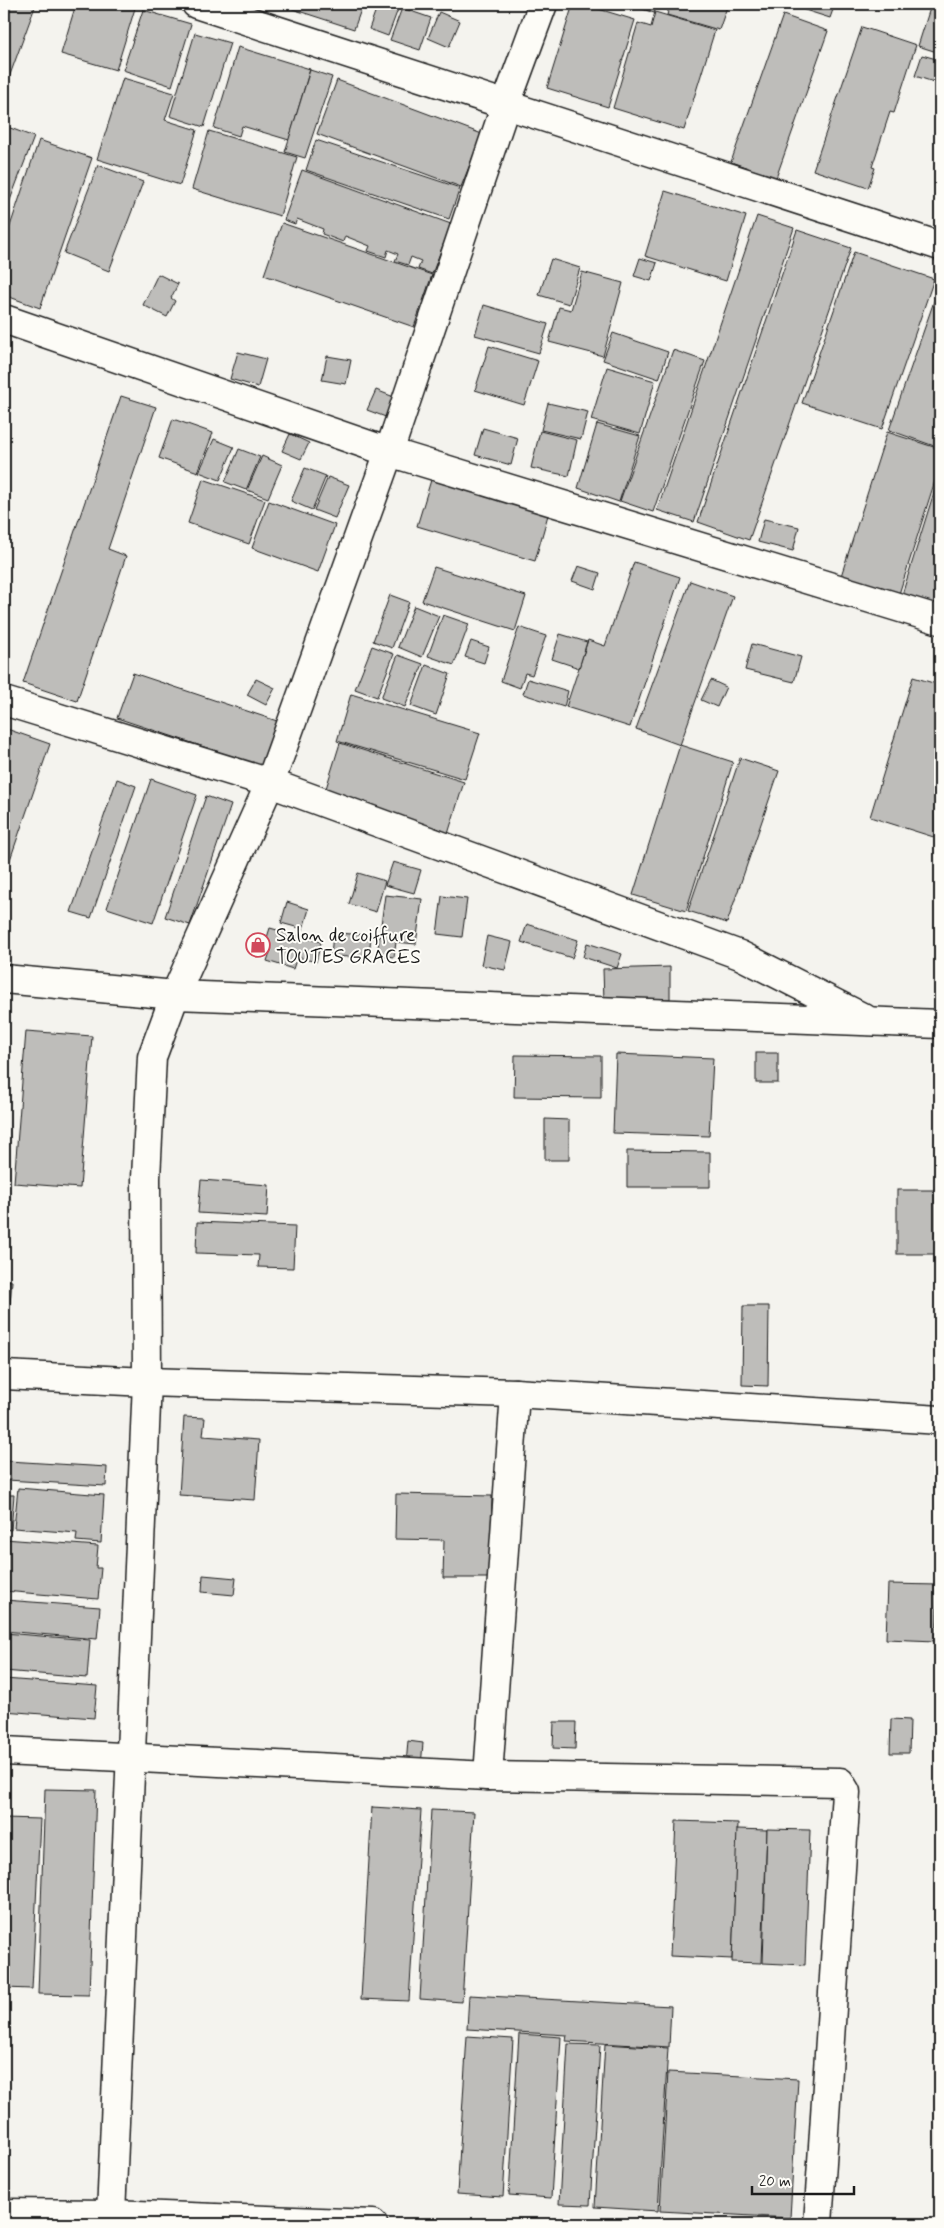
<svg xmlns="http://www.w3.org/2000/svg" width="944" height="2228" viewBox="0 0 944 2228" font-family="Mynerve,sans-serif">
  <rect width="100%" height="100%" fill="#f4f3ee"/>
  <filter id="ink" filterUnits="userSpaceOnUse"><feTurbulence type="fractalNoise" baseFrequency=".02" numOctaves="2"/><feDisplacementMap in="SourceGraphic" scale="10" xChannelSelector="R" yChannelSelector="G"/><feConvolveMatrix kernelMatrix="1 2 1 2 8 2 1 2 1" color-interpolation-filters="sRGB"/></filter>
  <g filter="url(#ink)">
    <g fill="#bebdba" stroke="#1c1c1c">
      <polygon points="4,4 36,4 4,91"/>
      <polygon points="76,4 136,5 116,70 61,54"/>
      <polygon points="277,4 363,4 354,29"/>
      <polygon points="378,4 400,4 388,36 369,29"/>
      <polygon points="573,4 593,4 592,7 635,20 608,107 547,88"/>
      <polygon points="629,4 658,4 654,13"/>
      <polygon points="670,4 728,4 719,30 667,15"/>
      <polygon points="786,4 835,4 830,18"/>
      <polygon points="931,5 940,8 940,53 918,46"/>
      <polygon points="402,8 431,18 420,50 390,40"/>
      <polygon points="143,10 191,24 172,86 123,70"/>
      <polygon points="439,12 460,21 449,47 428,38"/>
      <polygon points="655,12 715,30 684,130 613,108 638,23 651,27"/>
      <polygon points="783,15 828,31 776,178 731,162"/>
      <polygon points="862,27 916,45 894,113 890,112 872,167 875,168 868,188 813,170"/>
      <polygon points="195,33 230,43 204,127 170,116"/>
      <polygon points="238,47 310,69 289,140 242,126 239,136 214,128"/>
      <polygon points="922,55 940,60 940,84 915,76"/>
      <polygon points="310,70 332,77 305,158 285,152"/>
      <polygon points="123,78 174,93 165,120 197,130 180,185 97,159"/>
      <polygon points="337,80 482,134 461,187 317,134"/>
      <polygon points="5,126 34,137 4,216 4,129"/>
      <polygon points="209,131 297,157 280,216 192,189"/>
      <polygon points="39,140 92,158 40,308 4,295 4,244"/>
      <polygon points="316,140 460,188 449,219 306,170"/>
      <polygon points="98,165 143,182 109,271 64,253"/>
      <polygon points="302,170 451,224 432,274 418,269 421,261 411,257 408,265 395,261 398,254 388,250 386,257 368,251 370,246 345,236 343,242 322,234 323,229 297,219 295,224 284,220"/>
      <polygon points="665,191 746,216 726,281 645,256"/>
      <polygon points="757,216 794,228 694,522 657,510"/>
      <polygon points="282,223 432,275 414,327 264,275"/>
      <polygon points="797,230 851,248 749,540 698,522"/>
      <polygon points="854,252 934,279 882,429 802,403"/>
      <polygon points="640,258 657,263 651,281 634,276"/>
      <polygon points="551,259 580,268 569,304 539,295"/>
      <polygon points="582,272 623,283 603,356 549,342 559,307 571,310"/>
      <polygon points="158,274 178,284 171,298 175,301 167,317 143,305"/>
      <polygon points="940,284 940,418 937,417 934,425 940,427 937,447 889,430"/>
      <polygon points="484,305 548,324 539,353 475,335"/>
      <polygon points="613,333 668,352 659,379 603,360"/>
      <polygon points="489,346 538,361 524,405 475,390"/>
      <polygon points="673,350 705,361 653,512 620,501"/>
      <polygon points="238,352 266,359 258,387 230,379"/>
      <polygon points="327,356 351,360 346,384 322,380"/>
      <polygon points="607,367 655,381 640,434 591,420"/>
      <polygon points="376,390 399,399 391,419 367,410"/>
      <polygon points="121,396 156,407 108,549 126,556 77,701 23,683"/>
      <polygon points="548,403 588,412 581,439 541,430"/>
      <polygon points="173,419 213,433 198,472 159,458"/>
      <polygon points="597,424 640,436 619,502 578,488"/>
      <polygon points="483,428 518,438 511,465 475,455"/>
      <polygon points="540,431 577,440 569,476 531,468"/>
      <polygon points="887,432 940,449 940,465 899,594 841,576"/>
      <polygon points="290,434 309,443 301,459 282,451"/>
      <polygon points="214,439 234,447 220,480 199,472"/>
      <polygon points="239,449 260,457 246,490 225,482"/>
      <polygon points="262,456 282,465 268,498 247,490"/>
      <polygon points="305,468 326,476 312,510 291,501"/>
      <polygon points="940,473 940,608 901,598"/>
      <polygon points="328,477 349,485 335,518 314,510"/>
      <polygon points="203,479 265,500 249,544 188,523"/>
      <polygon points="431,480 548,515 535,561 417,526"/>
      <polygon points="269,501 335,525 318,572 252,548"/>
      <polygon points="764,519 799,527 793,551 758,542"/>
      <polygon points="634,562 680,577 630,727 566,707 588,640 605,646"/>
      <polygon points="578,566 600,573 595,589 572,581"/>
      <polygon points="434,567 526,596 515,631 422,601"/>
      <polygon points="690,581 733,596 680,745 636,729"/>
      <polygon points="390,595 409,602 392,648 373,641"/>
      <polygon points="414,606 439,616 422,657 398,647"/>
      <polygon points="443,615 469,624 454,665 428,656"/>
      <polygon points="519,627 546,636 532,675 525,673 520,688 501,681"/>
      <polygon points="560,634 587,642 579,668 552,659"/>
      <polygon points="471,641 489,647 484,663 465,657"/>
      <polygon points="752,644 801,657 794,682 745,670"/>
      <polygon points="372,646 394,654 377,697 355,689"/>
      <polygon points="398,655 423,664 405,707 381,698"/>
      <polygon points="426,665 450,674 436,715 411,706"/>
      <polygon points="133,673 283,723 267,768 117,718"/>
      <polygon points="913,677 940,685 940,839 870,817"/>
      <polygon points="256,679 275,688 266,705 247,695"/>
      <polygon points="528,679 568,691 564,707 523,694"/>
      <polygon points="711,680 726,687 717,707 701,700"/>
      <polygon points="351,694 480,733 465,779 337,741"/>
      <polygon points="4,728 50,744 4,877"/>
      <polygon points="340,743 464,782 448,834 324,795"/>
      <polygon points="680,745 733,762 686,911 633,895"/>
      <polygon points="740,758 779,771 727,923 688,911"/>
      <polygon points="117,779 136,786 91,918 71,912"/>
      <polygon points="151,779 197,795 153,923 107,908"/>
      <polygon points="206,796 231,805 190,925 165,917"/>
      <polygon points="393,862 421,870 414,893 385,885"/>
      <polygon points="358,873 385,881 376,912 349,904"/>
      <polygon points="385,895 422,899 416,944 396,942 394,957 377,955"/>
      <polygon points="442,896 467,899 462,937 437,934"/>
      <polygon points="287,902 309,909 303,929 281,923"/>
      <polygon points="527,924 578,940 572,958 521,942"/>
      <polygon points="270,928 321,942 316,962 297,957 293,969 267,961 271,949 264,947"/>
      <polygon points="333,933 371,935 369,958 331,956"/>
      <polygon points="487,936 512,942 505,970 481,965"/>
      <polygon points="587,943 622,954 617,968 583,957"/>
      <polygon points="670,967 670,999 604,1001 603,969"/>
      <polygon points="26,1031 92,1036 80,1188 14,1183"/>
      <rect x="756" y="1053" width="22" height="30"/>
      <polygon points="616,1054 713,1058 709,1136 613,1133"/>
      <polygon points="515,1055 601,1056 601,1098 514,1097"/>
      <polygon points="545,1119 569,1120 569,1160 545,1160"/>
      <polygon points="627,1151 710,1152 710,1187 627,1187"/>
      <polygon points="201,1180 269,1185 267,1217 198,1213"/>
      <rect x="897" y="1190" width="43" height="64"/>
      <polygon points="197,1222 295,1226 293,1268 258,1267 259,1255 196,1253"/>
      <polygon points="4,1280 12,1281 10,1304 4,1303"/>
      <polygon points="743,1306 769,1306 768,1386 742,1385"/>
      <polygon points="184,1417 205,1418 203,1436 259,1440 255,1500 179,1495"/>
      <polygon points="8,1461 107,1467 106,1486 7,1480"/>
      <polygon points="18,1488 104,1495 101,1543 76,1541 77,1533 14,1528"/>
      <polygon points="396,1494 492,1496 490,1578 443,1578 444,1540 395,1539"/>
      <polygon points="4,1495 14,1495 11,1530 4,1529"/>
      <polygon points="4,1539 98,1546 96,1568 101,1568 98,1599 4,1591"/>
      <polygon points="203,1575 236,1578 234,1595 202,1592"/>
      <polygon points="888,1584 938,1585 936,1641 886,1639"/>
      <polygon points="4,1600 100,1607 97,1639 4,1631"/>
      <polygon points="4,1633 90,1640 87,1678 4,1671"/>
      <polygon points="4,1679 97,1686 94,1718 4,1711"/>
      <polygon points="891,1719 910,1720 909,1753 890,1753"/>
      <polygon points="554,1722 576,1722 575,1749 553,1748"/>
      <polygon points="408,1741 423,1743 421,1766 406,1765"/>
      <polygon points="45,1789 96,1790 89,1995 38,1994"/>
      <polygon points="372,1807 421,1810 409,2001 361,1999"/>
      <polygon points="431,1810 474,1812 462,2002 420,1999"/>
      <polygon points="4,1818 40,1819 32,1989 4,1988"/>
      <polygon points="676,1821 738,1823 732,1959 670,1956"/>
      <polygon points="737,1829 767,1830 762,1963 732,1962"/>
      <polygon points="767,1829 810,1830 805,1965 763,1963"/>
      <polygon points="469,1995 671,2006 669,2047 566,2041 567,2035 467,2029"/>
      <polygon points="519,2034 561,2037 551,2198 509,2195"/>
      <polygon points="467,2036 513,2039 503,2197 457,2194"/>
      <polygon points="568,2044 600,2045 590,2205 559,2204"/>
      <polygon points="605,2044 668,2048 658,2211 595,2207"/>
      <polygon points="668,2072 798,2079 790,2218 660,2211"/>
    </g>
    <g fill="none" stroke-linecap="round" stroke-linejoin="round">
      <g stroke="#1c1c1c" stroke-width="31">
        <g id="minor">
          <polyline points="196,4 940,246"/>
          <polyline points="4,319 389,452 940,620"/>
          <polyline points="4,701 270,783 740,955 864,1018"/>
          <polyline points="4,979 175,995 940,1024"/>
          <polyline points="4,1375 147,1382 515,1393 940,1420"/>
          <polyline points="4,1751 488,1776 840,1782 846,1792 818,2224"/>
          <polyline points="488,1776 515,1393"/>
          <polyline points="4,2213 111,2214 373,2224"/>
          <polyline points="111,2214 147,1382 146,1178 152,1057 175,995 270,783 389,452 506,104 543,4"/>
        </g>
      </g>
      <use href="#minor" stroke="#fdfcf7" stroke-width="28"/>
    </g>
  </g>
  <defs>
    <g id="shop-ring" transform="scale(1.25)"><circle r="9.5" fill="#fdfcf7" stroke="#d1495b" stroke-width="1.5"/><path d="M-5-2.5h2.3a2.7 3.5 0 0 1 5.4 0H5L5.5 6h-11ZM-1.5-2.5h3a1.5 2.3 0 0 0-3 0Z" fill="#d1495b"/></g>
  </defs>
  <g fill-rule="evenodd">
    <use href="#shop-ring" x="258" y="945"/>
  </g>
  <g text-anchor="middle" stroke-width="4" stroke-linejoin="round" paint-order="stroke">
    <g font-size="19" fill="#1c1c1c" stroke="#fdfcf7" text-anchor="start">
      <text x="276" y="941">Salon de coiffure<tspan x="276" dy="22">TOUTES GRACES</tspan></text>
    </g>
  </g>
  <rect width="944" height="2228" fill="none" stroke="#fdfcf7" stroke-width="20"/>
  <rect x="10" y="10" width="924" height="2208" fill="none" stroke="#1c1c1c" stroke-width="2" filter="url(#ink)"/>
  <path d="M752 2186v8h102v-8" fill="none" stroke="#1c1c1c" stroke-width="2.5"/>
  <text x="759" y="2186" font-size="15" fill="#1c1c1c" stroke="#fdfcf7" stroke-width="4" paint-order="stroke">20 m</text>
</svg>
